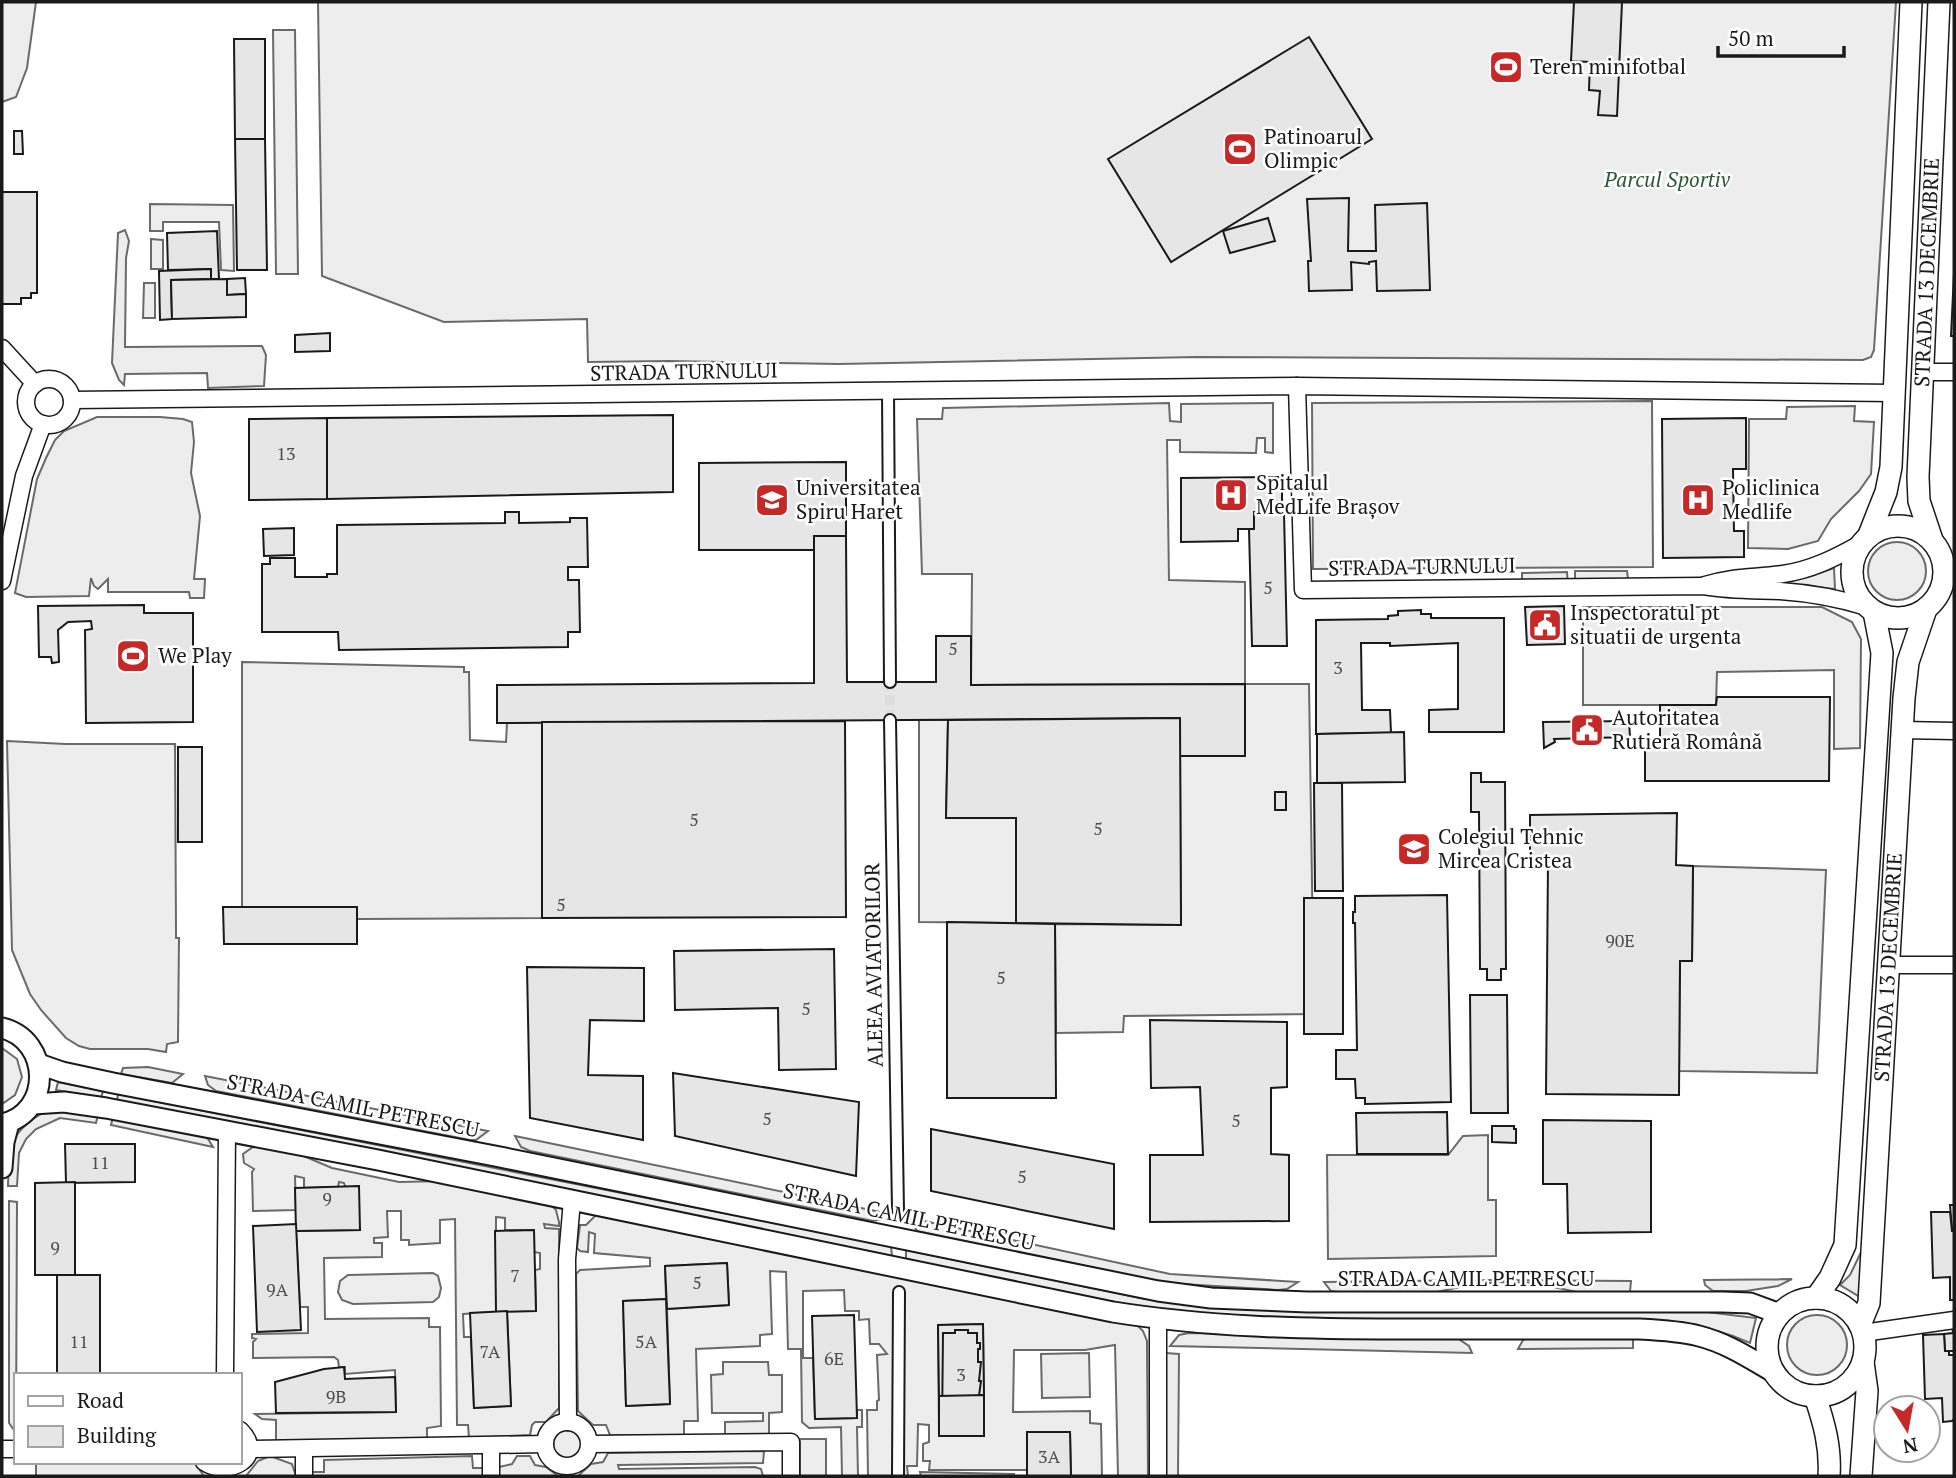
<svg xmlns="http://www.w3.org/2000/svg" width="1956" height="1478" viewBox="0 0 1956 1478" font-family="'PT Serif',serif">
  <rect width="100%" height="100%" fill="#fff"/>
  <g fill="#ededed" stroke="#6a6a6a" stroke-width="2" fill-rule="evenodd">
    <polygon points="2,2 36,2 27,68 16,97 2,102"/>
    <polygon points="318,2 1896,2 1874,350 1871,357 1863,360 1197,357 839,364 669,361 588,362 587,319 444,322 322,276"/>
    <polygon points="273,30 295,30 298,274 276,274"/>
    <polygon points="150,204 233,205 234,271 221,270 219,222 163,222 163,231 150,231"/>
    <polygon points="125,230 129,241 126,258 125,347 262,346 266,355 264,386 208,388 207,373 125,374 124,385 119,380 112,363 118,233"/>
    <polygon points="151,239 163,240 163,269 151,269"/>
    <polygon points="144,283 155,283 155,318 143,318"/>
    <polygon points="1652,401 1653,567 1313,569 1312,403"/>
    <polygon points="1169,403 1170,421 1181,422 1181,404 1273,403 1273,453 1265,452 1265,438 1257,438 1256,453 1180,452 1180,440 1167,440 1169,580 1245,582 1245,684 1309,684 1314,1014 1124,1016 1123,1032 1056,1033 1055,924 1181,925 1180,756 1245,756 1245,684 971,685 972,574 922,574 917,419 942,419 943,408"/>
    <polygon points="1855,406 1854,421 1874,422 1871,474 1859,491 1831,519 1818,541 1788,549 1748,548 1749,419 1786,419 1787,407"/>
    <polygon points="97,417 160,417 183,419 192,422 194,442 191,473 200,516 194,579 205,579 204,598 190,598 189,592 108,592 108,579 98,589 94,586 91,578 89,596 26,597 15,593 37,479 46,458 55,440 64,431"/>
    <circle cx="1897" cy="571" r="29"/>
    <polygon points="1834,568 1835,589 1785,584 1785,582 1811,576"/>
    <polygon points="1575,571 1627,571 1629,586 1575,587"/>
    <polygon points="1567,572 1568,587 1522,588 1522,573"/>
    <polygon points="1583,607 1822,607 1852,622 1861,639 1860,748 1834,749 1834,670 1717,672 1716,705 1583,705"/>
    <polygon points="242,662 464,667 464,672 469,672 470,740 506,742 507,723 542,722 542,918 357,919 357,907 242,907"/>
    <polygon points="919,720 948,720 946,818 1016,818 1016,923 919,922"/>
    <polygon points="7,741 65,744 175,744 176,929 176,938 179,938 178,1042 167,1044 166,1052 148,1049 90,1049 79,1046 66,1038 41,1010 30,994 12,950"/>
    <polygon points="1693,866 1826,870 1817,1073 1679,1071 1680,961 1692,961"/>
    <polygon points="2,1048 17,1059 22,1077 15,1095 2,1104"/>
    <polygon points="148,1067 183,1074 172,1083 121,1074 123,1068"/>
    <polygon points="205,1076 488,1131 476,1140 470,1140 216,1091 208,1085"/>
    <polygon points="58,1082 103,1091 101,1098 56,1090"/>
    <polygon points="118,1094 891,1246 892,1256 117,1101"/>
    <polygon points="59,1110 98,1115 96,1123 60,1118 36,1129 26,1139 19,1153 17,1186 8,1186 9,1150 18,1133 28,1122 41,1114"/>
    <polygon points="113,1117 205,1134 213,1147 111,1125"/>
    <polygon points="1488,1135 1488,1200 1496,1200 1496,1256 1328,1259 1327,1155 1448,1155 1463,1136"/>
    <polygon points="515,1136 885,1213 882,1219 873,1221 530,1151 521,1147"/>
    <path d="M259,1146L299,1154L332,1168L399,1182L442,1181L548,1202L556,1210L559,1222V1226L544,1224L545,1228L559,1229V1408L546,1422H535L532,1425L530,1435L469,1438L468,1425H457L455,1219L440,1220V1243L409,1245V1240H401V1211H387L388,1237L374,1238V1243H382V1257L324,1258L325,1319L429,1318V1327H440L441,1426L427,1428V1441L276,1443V1420L262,1419L255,1414L396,1412L395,1370L345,1374V1367H339L338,1360L334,1357L253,1358V1342L256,1339L252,1338V1334L308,1333V1307H300L296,1231L360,1230L344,1183L339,1182L338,1187L304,1188V1178L295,1176L296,1210L253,1211L252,1172L254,1169L244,1163L243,1154L253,1147ZM496,1217L505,1218V1230H533L534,1252L540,1253V1269L535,1270L536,1310L507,1311L511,1406L474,1408L471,1337H464L463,1314L496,1312Z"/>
    <polygon points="9,1201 17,1202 16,1433 9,1423"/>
    <path d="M596,1215L1136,1324L1143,1331L1147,1341L1148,1476H1118L1115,1345L1085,1350H1014L1013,1412L1090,1411V1423L1101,1424L1102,1476H1071L1070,1432H1027V1470H929L930,1461H923V1444L929,1442V1425L918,1424L917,1466H907L908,1476H868L867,1410H877V1401L879,1400L877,1355L887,1354L879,1344H870L869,1319L859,1320V1311H845L844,1290L803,1291V1358H813L815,1419L857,1418V1410H862V1427H857L858,1476H842L841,1427L809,1428L802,1422L801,1349H788L786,1272L770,1271L772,1334L760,1335V1346L696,1349L698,1421H684V1436L610,1435L606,1425H593L578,1411L576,1274L580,1270L650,1266V1258L594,1253L595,1234L589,1232L588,1252L580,1251L577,1248L580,1225H586ZM727,1263L729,1305L667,1309L670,1404L626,1406L623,1301L666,1299L665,1266ZM983,1324L984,1435L939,1436L938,1325Z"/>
    <polygon points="910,1218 1170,1274 1298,1282 1287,1289 1278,1290 1166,1283 917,1231"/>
    <polygon points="1863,1248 1860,1297 1840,1285 1850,1275"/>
    <polygon points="906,1250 1141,1298 1174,1302 1682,1309 1756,1318 1750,1343 1733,1336 1697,1325 1653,1321 1330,1320 1172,1312 1072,1296 906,1259"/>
    <polygon points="433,1273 438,1276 441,1288 439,1297 433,1302 353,1304 342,1300 338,1292 340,1281 348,1275"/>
    <polygon points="1792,1279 1778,1286 1746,1291 1713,1291 1705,1285 1704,1280"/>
    <polygon points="1488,1280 1631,1281 1630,1292 1581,1293 1535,1283 1502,1282 1470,1285 1437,1292 1338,1292 1331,1291 1324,1282"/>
    <circle cx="1817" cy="1345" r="30"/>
    <polygon points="1189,1333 1457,1338 1469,1346 1472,1353 1170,1346 1179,1335"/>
    <polygon points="1532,1336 1633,1337 1633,1348 1518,1349 1523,1340"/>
    <polygon points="1089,1353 1090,1397 1042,1398 1041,1354"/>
    <polygon points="1166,1353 1179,1354 1178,1476 1165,1476"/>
    <polygon points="723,1362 768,1362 769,1375 782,1375 782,1412 769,1413 769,1434 725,1435 725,1422 763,1421 763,1413 712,1413 711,1375 723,1374"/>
    <circle cx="567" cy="1444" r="19"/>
    <rect x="800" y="1439" width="26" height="37"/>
    <polygon points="764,1451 763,1463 618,1465 619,1469 755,1467 761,1469 763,1476 578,1476 591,1464 603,1462 608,1453"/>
    <polygon points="270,1456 292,1464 296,1476 246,1476 258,1461"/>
    <polygon points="472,1456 473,1468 484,1468 484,1476 312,1476 312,1472 324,1472 324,1460"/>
    <polygon points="517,1456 530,1456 535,1465 546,1467 558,1476 499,1476 499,1467 512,1464"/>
    <polygon points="36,1462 194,1462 204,1476 36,1476"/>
    <polygon points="920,1472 1014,1474 1014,1476 921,1476"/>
  </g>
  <g fill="#e6e6e6" stroke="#1a1a1a" stroke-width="2">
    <polygon points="1574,2 1622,2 1617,116 1598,115 1600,91 1589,90 1590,62 1571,61"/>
    <polygon points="1309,37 1372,139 1171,262 1108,159"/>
    <polygon points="234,39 265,39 265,139 235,139"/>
    <polygon points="14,131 22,131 23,154 14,154"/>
    <polygon points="235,139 265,139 267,270 237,270"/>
    <polygon points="2,192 37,192 37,293 31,293 31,298 21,298 21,304 2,304"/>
    <polygon points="1349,198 1348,251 1376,251 1375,205 1427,203 1430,290 1377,291 1376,261 1369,262 1369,264 1351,262 1352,290 1309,291 1308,261 1311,261 1307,199"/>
    <polygon points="1268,218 1275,241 1230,253 1223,231"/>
    <polygon points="217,231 219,279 211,279 211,269 168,270 167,233"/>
    <polygon points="211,269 211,279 171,280 172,319 160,320 159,271"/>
    <polygon points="1954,273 1954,336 1951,336"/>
    <polygon points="245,278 246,294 227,295 227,279"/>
    <polygon points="227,279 227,295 246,294 246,317 172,319 171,280"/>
    <polygon points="330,333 330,351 295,352 295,335"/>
    <polygon points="673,415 673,492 327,499 327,418"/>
    <polygon points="327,418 327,499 249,500 249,419"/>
    <polygon points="1746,418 1746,469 1733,469 1734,531 1744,531 1744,557 1663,558 1662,419"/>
    <polygon points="846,462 846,536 814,536 814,550 699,550 699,463"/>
    <polygon points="1282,477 1282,512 1254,512 1254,529 1238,529 1238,541 1181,542 1181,478"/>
    <polygon points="505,512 519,512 519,523 570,522 570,518 587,518 588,567 568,567 568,580 579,580 580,632 568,632 568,647 339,650 338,632 262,632 262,564 270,564 270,558 295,558 295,577 327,577 327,574 337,574 337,525 505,523"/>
    <polygon points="1254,512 1284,512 1287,646 1252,646 1249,529 1254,529"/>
    <polygon points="294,528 294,555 264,556 263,529"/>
    <polygon points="814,536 846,536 847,682 936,682 936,636 971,636 971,685 1245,684 1245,756 1180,756 1180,718 497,723 497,685 814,683"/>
    <polygon points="144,605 144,613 193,613 193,722 86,723 85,630 92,629 91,621 68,622 58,630 59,662 52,663 51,657 39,657 38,606"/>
    <polygon points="1564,606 1565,644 1527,645 1525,607"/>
    <polygon points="1421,610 1421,614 1431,614 1431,618 1504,618 1504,732 1429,732 1429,710 1458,709 1458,643 1390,646 1390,643 1361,643 1362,710 1390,710 1391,733 1316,734 1316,620 1388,619 1388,616 1398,615 1398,611"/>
    <polygon points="1717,697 1830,697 1829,781 1645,781 1645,747 1660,748 1660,705 1716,705"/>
    <polygon points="1180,718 1181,925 1016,923 1016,818 946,818 948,720"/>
    <polygon points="845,721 846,917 542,918 542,722"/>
    <polygon points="1629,721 1630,737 1554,739 1555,742 1544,748 1543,722"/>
    <polygon points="1404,732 1405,782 1317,783 1317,734"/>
    <rect x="178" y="747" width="24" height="95"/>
    <polygon points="1471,773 1481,773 1481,782 1505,782 1506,969 1501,969 1501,980 1487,980 1487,969 1480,969 1479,812 1471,812"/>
    <polygon points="1314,783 1342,783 1343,891 1315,891"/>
    <rect x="1275" y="792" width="11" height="18"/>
    <polygon points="1677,813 1676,865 1693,866 1692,961 1680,961 1679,1095 1546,1094 1548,862 1530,862 1530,815"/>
    <polygon points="1447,895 1451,1102 1365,1104 1365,1098 1356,1098 1355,1079 1336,1079 1336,1050 1357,1050 1355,923 1353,923 1353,912 1355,912 1355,896"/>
    <rect x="1304" y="898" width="39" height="136"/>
    <polygon points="223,907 357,907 357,944 224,944"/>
    <polygon points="947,922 1055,924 1056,1098 947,1098"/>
    <polygon points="834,949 836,1069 779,1070 778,1008 675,1010 674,951"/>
    <polygon points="527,967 644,968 644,1021 590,1020 588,1075 643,1076 643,1140 530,1118"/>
    <polygon points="1470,995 1507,995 1508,1113 1471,1113"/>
    <polygon points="1150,1020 1287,1022 1287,1087 1271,1088 1271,1154 1289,1155 1289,1221 1150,1222 1150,1155 1203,1155 1200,1087 1151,1088"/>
    <polygon points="673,1073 859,1102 856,1176 675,1136"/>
    <polygon points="1447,1112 1448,1154 1357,1154 1356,1113"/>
    <polygon points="1543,1120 1651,1121 1651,1232 1568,1233 1567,1184 1543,1184"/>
    <polygon points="1492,1126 1514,1126 1514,1129 1516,1129 1516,1143 1492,1142"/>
    <polygon points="931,1129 1114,1164 1114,1229 931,1191"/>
    <polygon points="65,1144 135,1144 135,1182 66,1183"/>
    <polygon points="75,1182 75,1275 35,1275 35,1183"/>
    <polygon points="359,1186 360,1230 296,1231 295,1188"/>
    <polygon points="1950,1205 1954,1205 1954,1231 1952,1231"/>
    <polygon points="1931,1212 1950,1212 1952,1231 1954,1231 1954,1300 1950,1300 1950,1277 1933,1278"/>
    <polygon points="296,1224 301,1330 257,1332 253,1226"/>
    <polygon points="534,1230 536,1311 496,1312 495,1231"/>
    <polygon points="727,1263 729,1305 667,1309 665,1266"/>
    <rect x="57" y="1275" width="43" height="100"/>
    <polygon points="666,1299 670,1404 626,1406 623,1301"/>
    <polygon points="507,1311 511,1406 474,1408 470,1313"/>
    <polygon points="854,1315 857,1418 815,1419 812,1316"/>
    <polygon points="983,1324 984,1395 939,1396 938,1325"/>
    <polygon points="1952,1326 1954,1326 1954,1351 1945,1351 1944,1334 1953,1333"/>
    <polygon points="955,1330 968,1330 968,1333 977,1333 977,1343 980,1343 980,1349 978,1349 978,1362 981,1362 979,1381 981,1381 978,1403 981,1403 981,1413 978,1413 976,1430 966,1430 966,1427 942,1429 943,1333 955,1333"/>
    <polygon points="1944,1334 1945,1351 1949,1351 1949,1355 1954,1355 1954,1419 1952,1421 1943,1422 1942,1398 1925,1399 1923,1335"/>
    <polygon points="344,1367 345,1379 395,1377 396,1412 276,1413 275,1382 324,1369"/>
    <polygon points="984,1395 984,1436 939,1436 939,1396"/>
    <polygon points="1027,1432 1070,1432 1071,1476 1027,1476"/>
  </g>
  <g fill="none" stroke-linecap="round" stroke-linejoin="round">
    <polyline stroke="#ddd" stroke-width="10" stroke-dasharray="10 5" stroke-linecap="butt" points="890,720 890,682"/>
    <g stroke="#1a1a1a" stroke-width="14">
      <g id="pedestrian">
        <polyline points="888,391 890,682"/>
        <polyline points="890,720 898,1210"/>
        <polyline points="898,1476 899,1292"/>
      </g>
    </g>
    <g stroke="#1a1a1a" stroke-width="19">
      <g id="minor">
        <polyline points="2,348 35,384"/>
        <polyline points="1924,372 1954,372"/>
        <circle cx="49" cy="402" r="23"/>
        <path d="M1297,386L1303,590L1703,586C1730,591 1753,590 1780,591C1810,593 1838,598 1867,607"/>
        <polyline points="72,400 1297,386 1894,393"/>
        <polyline points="2,581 24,476 43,424"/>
        <path d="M1705,585C1734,576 1754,578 1783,574C1811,570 1835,558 1860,544"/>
        <polyline points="1902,730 1954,731"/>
        <polyline points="1888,965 1954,965"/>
        <polyline points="1158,1319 1158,1476"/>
        <polyline points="1863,1333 1954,1320"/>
        <polyline points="225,1375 227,1131"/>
        <circle cx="567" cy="1444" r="22"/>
        <polyline points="568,1422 567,1259 572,1200"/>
        <polyline points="590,1444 791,1442 791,1476"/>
        <polyline points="491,1446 491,1476"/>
        <polyline points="2,1449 16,1449"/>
        <polyline points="250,1449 545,1444"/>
        <path d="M204,1462C227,1478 268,1458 240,1430"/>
        <polyline points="304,1476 304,1449"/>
      </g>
    </g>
    <g stroke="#1a1a1a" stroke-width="23">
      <g id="tertiary">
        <path d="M2,1028C51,1040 53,1113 2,1124"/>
        <polyline points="39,1064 62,1072 113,1083 495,1156 1158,1291 1211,1298 1308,1302 1722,1302 1750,1303 1780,1314"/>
        <path d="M33,1104L64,1102L106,1108L378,1160L1113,1312C1207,1327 1303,1329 1398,1329C1478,1329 1558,1329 1638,1329C1658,1330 1680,1331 1699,1336C1727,1343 1751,1359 1775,1373"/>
        <polyline points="2,1168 4,1142 9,1123"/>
      </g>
    </g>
    <g stroke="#1a1a1a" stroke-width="24">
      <g id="secondary">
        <circle cx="1898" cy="572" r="46"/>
        <polyline points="1869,535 1886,492 1891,467 1911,2"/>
        <path id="s1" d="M1932,540L1919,501L1918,477L1939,2"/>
        <polyline points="1816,1298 1830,1278 1845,1245 1882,653 1874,612"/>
        <circle cx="1816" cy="1347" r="49"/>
        <path id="s2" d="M1860,1325L1869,1303L1904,698L1908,662L1926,609"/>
        <path d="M1815,1396C1824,1423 1831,1447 1829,1476"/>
        <polyline points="1861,1476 1867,1391 1863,1362"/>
      </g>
    </g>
    <use href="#pedestrian" stroke="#fff" stroke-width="10"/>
    <use href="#minor" stroke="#fff" stroke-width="16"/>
    <use href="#tertiary" stroke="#fff" stroke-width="19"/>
    <use href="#secondary" stroke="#fff" stroke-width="21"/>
  </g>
  <defs>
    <g id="stadium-square" transform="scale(1.75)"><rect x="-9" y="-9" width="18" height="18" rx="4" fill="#c62828" stroke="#fff"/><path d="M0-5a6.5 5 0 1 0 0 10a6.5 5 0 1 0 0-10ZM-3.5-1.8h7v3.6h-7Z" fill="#fff"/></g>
    <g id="hospital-square" transform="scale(1.75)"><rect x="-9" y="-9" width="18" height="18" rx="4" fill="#c62828" stroke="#fff"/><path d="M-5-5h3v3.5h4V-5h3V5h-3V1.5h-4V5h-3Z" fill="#fff"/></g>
    <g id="university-square" transform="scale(1.75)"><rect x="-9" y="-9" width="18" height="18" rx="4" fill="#c62828" stroke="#fff"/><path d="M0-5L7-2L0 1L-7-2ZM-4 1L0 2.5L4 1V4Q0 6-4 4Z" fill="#fff"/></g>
    <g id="civic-square" transform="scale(1.75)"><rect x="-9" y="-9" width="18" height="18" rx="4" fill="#c62828" stroke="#fff"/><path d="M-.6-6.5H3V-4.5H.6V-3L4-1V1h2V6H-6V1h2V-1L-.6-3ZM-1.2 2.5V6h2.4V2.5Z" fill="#fff"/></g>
  </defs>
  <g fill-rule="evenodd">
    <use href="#stadium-square" x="1506" y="67"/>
    <use href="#stadium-square" x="1240" y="149"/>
    <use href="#hospital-square" x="1231" y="495"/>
    <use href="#university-square" x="772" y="500"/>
    <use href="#hospital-square" x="1698" y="500"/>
    <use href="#civic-square" x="1545" y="625"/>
    <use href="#stadium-square" x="133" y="656"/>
    <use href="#civic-square" x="1587" y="730"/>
    <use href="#university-square" x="1414" y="849"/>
  </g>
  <g text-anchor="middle" stroke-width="5" stroke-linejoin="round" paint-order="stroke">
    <g font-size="18" fill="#4d4d4d">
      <text x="286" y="460">13</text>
      <text x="1268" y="594">5</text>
      <text x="953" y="655">5</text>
      <text x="1338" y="674">3</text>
      <text x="694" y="826">5</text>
      <text x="1098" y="835">5</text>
      <text x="561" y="911">5</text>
      <text x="1620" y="947">90E</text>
      <text x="1001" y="984">5</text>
      <text x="806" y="1015">5</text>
      <text x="767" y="1125">5</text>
      <text x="1236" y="1127">5</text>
      <text x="100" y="1169">11</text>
      <text x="1022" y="1183">5</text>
      <text x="327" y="1205">9</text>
      <text x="55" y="1254">9</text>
      <text x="515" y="1282">7</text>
      <text x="697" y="1289">5</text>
      <text x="277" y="1296">9A</text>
      <text x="79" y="1348">11</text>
      <text x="646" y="1348">5A</text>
      <text x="490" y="1358">7A</text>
      <text x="834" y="1365">6E</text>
      <text x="961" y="1381">3</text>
      <text x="336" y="1403">9B</text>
      <text x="1049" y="1463">3A</text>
    </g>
    <g font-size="21" fill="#1a1a1a" stroke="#fff" text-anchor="start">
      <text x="1530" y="74">Teren minifotbal</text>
      <text x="1264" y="144">Patinoarul<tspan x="1264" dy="24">Olimpic</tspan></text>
      <text x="1256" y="490">Spitalul<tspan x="1256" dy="24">MedLife Brașov</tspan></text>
      <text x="796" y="495">Universitatea<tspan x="796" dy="24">Spiru Haret</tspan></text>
      <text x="1722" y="495">Policlinica<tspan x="1722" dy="24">Medlife</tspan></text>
      <text x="1570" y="620">Inspectoratul pt<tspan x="1570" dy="24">situatii de urgenta</tspan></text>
      <text x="158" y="663">We Play</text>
      <text x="1612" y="725">Autoritatea<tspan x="1612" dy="24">Rutieră Română</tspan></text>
      <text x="1438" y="844">Colegiul Tehnic<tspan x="1438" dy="24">Mircea Cristea</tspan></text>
    </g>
    <g font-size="21" font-style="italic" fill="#2b5a34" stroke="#fff">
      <text x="1667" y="187">Parcul Sportiv</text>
    </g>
    <g font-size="21" fill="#1a1a1a" stroke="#fff">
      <text dy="7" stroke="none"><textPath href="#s1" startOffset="270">STRADA 13 DECEMBRIE</textPath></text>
      <text transform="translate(684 372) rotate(-1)" y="7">STRADA TURNULUI</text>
      <text transform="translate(1422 567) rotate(-1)" y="7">STRADA TURNULUI</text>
      <text transform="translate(874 965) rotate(-91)" y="7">ALEEA AVIATORILOR</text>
      <text dy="7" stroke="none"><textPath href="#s2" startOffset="360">STRADA 13 DECEMBRIE</textPath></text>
      <text transform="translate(353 1106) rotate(11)" y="7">STRADA CAMIL PETRESCU</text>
      <text transform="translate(909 1217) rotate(12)" y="7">STRADA CAMIL PETRESCU</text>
      <text x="1466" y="1286">STRADA CAMIL PETRESCU</text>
    </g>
  </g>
  <rect width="1956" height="1478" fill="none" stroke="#1a1a1a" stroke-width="7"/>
  <rect x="14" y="1373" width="228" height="91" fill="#ffffff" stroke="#a3a3a3" stroke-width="2"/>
  <rect x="28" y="1396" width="35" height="10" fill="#ffffff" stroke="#a3a3a3" stroke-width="2"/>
  <text x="77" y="1408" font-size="21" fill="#1a1a1a">Road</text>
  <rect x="28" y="1426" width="35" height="21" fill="#e6e6e6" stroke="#a3a3a3" stroke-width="2"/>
  <text x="77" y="1443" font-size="21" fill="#1a1a1a">Building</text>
  <g transform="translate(1907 1429) rotate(169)"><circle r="33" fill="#ffffff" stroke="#a3a3a3" stroke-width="2"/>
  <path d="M0-5L12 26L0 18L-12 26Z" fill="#c62828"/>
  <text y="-10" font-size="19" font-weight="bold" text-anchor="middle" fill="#1a1a1a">N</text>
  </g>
  <path d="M1718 46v10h126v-10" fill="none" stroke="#1a1a1a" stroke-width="3.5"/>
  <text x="1728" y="46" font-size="21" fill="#1a1a1a" stroke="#ffffff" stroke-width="5" paint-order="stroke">50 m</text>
</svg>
